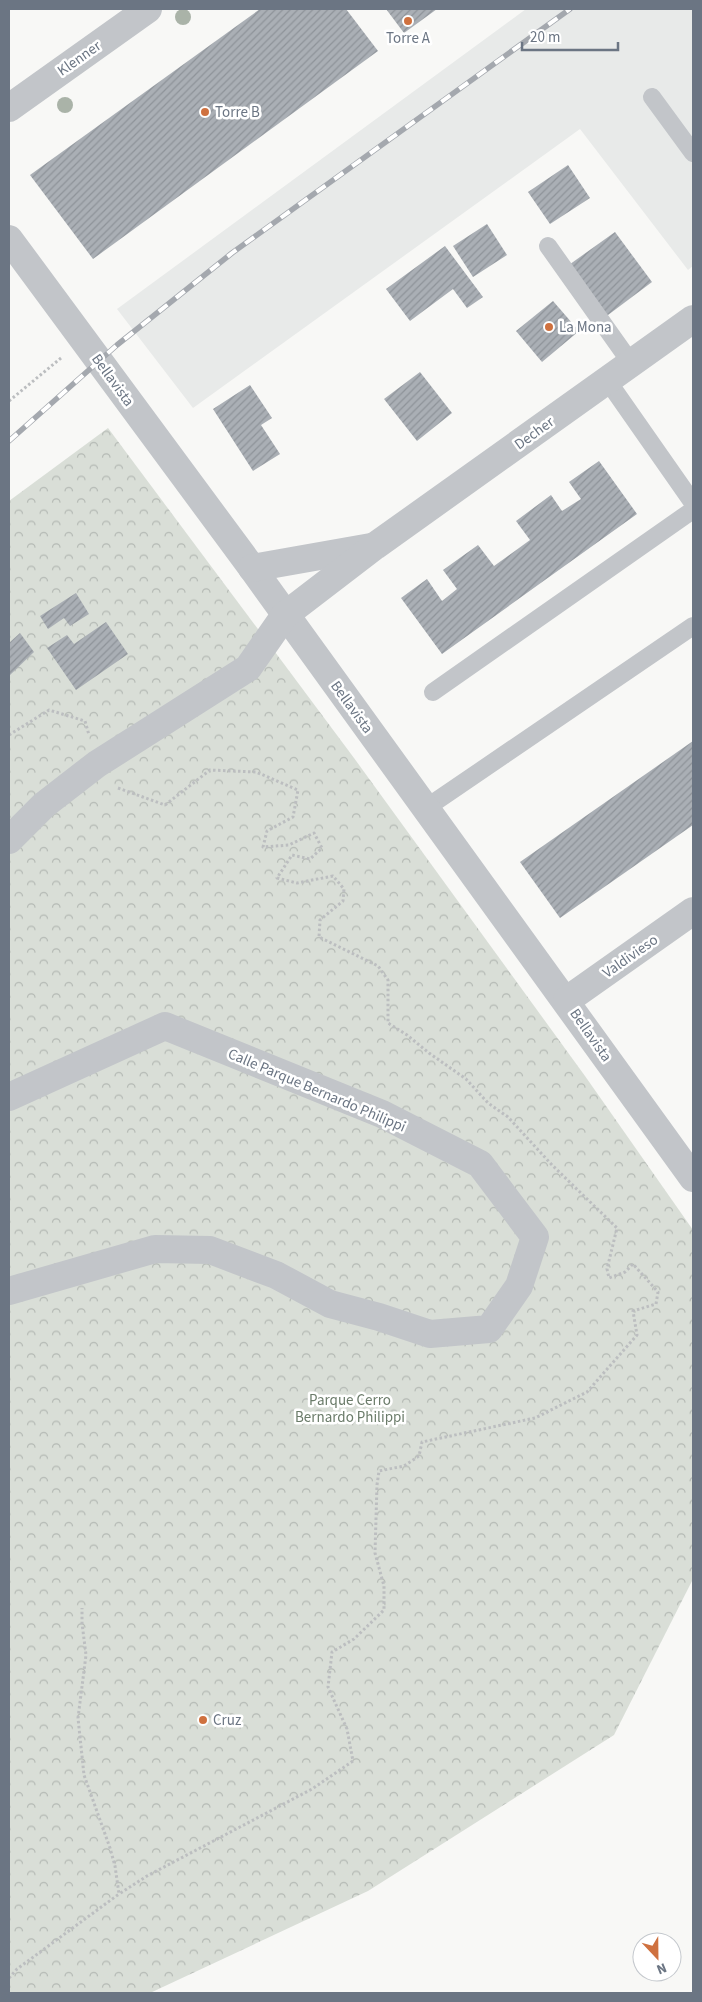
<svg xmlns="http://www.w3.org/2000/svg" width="702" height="2002" viewBox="0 0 702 2002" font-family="'Source Sans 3',sans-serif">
  <defs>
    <pattern id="forest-crowns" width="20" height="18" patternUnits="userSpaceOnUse" patternTransform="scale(1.25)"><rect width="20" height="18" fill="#d9ded7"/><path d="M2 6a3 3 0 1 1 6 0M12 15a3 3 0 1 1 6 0" fill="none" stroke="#b4b9b4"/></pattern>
    <pattern id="building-hatch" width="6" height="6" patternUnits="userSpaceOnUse" patternTransform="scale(1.25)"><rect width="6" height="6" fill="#aaafb5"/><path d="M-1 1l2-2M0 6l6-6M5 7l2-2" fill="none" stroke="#8e9399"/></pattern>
  </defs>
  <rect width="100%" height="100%" fill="#f8f8f6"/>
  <polygon fill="#e8eae9" points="526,9 693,9 693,266 688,270 580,129 193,408 117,309"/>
  <polygon fill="url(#forest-crowns)" points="108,428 354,758 585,1076 693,1230 693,1579 614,1735 368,1891 150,1993 9,1993 9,501"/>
  <g fill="url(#building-hatch)">
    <polygon points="260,9 346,9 378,51 93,259 30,175"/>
    <polygon points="386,9 437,9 404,33"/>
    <polygon points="568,165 590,198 550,224 528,192"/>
    <polygon points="487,224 507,255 473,277 453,246"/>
    <polygon points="615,232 652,282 604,318 566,267"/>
    <polygon points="445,246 483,297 467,308 453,289 410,321 386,289"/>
    <polygon points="553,301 579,331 542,362 516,331"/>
    <polygon points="420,372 452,413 417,441 384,399"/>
    <polygon points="250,385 272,418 261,425 280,454 253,471 213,409"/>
    <polygon points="599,461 637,514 442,654 401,598 427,579 442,601 457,589 443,570 478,545 494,566 530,540 516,521 551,495 562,511 581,499 569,482"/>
    <polygon points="76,593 89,614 70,626 64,618 48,629 40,616"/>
    <polygon points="106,622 128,654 76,690 47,648 67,635 74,644"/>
    <polygon points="20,633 34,652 9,676 9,643"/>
    <polygon points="693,741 693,825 560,918 520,862"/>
  </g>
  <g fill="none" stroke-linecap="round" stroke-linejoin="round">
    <g stroke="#bcbec0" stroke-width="3" stroke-dasharray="2.5 2.5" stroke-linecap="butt">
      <polyline points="178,16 187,9"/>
      <polyline points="9,401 61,358"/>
      <polyline points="9,735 49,710 85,721 89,735"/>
      <polyline points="118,788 165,805 210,770 256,772 298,790 293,817 267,831 263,847 289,845 314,833 322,848 310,859 292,855 277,878 297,883 333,876 344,889 343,901 320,920 319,937 378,966 388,980 388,1023 407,1035 429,1053 466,1079 488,1103 508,1117 552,1165 617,1228 607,1269 609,1278 625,1272 633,1264 658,1292 656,1304 633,1311 637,1335 587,1392 535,1418 422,1442 419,1456 404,1466 379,1471 377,1485 375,1553 384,1586 384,1610 354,1639 332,1652 328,1687 347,1729 353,1761 312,1789 147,1876 119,1894"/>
      <polyline points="9,1978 17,1969 119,1894 115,1866 110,1848 84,1775 78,1718 86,1655 82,1623 82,1608"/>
    </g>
    <g stroke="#c2c5c9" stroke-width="18">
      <polyline points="652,97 693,153"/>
      <polyline points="548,246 631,363"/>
      <polyline points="607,380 693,503"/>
      <polyline points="433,692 693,510"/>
      <polyline points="426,808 693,626"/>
    </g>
    <g stroke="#c2c5c9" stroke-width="28">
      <polyline points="9,108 148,9"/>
      <polyline points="9,239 252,568 693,1178"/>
      <polyline points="252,568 371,547"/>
      <polyline points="9,840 44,805 97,764 248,668 285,615 375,546 693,319"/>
      <polyline points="567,1000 693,911"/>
      <polyline points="9,1097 165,1026 382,1114 480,1164 535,1237 519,1286 489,1329 430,1334 379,1317 330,1304 276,1275 210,1250 155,1249 9,1291"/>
    </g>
    <g stroke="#a4a8ae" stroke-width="5.5">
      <polyline id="rail" points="9,441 117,345 232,253 570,9"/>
    </g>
    <use href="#rail" stroke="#fff" stroke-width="4" stroke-dasharray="11" stroke-linecap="butt"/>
  </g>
  <g fill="#aab3a8">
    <circle cx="183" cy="17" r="8"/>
    <circle cx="65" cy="105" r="8"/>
  </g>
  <g fill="#cf713f" stroke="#fff" stroke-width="2">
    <circle cx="408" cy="21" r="5"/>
    <circle cx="205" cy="112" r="5"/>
    <circle cx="549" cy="327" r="5"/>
    <circle cx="203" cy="1720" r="5"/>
  </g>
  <g text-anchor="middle" stroke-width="5" stroke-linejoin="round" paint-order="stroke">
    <g font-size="15" fill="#6b7583" stroke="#fff" text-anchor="start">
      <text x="408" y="43" text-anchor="middle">Torre A</text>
      <text x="215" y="117">Torre B</text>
      <text x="559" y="332">La Mona</text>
      <text x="213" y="1725">Cruz</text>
    </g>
    <g font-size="15" fill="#6b7583" stroke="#fff">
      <text transform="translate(79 58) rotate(-35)" y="5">Klenner</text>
      <text transform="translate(113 380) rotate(54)" y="5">Bellavista</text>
      <text transform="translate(534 433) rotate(-36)" y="5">Decher</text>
      <text transform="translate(352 707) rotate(54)" y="5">Bellavista</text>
      <text transform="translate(630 956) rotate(-35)" y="5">Valdivieso</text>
      <text transform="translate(591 1035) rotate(55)" y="5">Bellavista</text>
      <text transform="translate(317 1090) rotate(23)" y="5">Calle Parque Bernardo Philippi</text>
    </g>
    <g font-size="15" fill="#6a7b69" stroke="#fff">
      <text x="350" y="1405">Parque Cerro<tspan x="350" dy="17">Bernardo Philippi</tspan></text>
    </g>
  </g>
  <rect width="702" height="2002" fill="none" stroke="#6b7583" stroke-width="20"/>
  <g transform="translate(657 1957) rotate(158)"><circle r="24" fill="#ffffff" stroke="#c4c8cd"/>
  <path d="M0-4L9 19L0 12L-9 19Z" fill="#cf713f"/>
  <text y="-8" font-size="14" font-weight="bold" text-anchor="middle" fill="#6b7583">N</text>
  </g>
  <path d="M522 42v8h96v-8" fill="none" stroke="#6b7583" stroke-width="2.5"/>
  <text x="530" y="42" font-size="15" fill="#6b7583" stroke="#ffffff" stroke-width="4" paint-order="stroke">20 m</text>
</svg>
